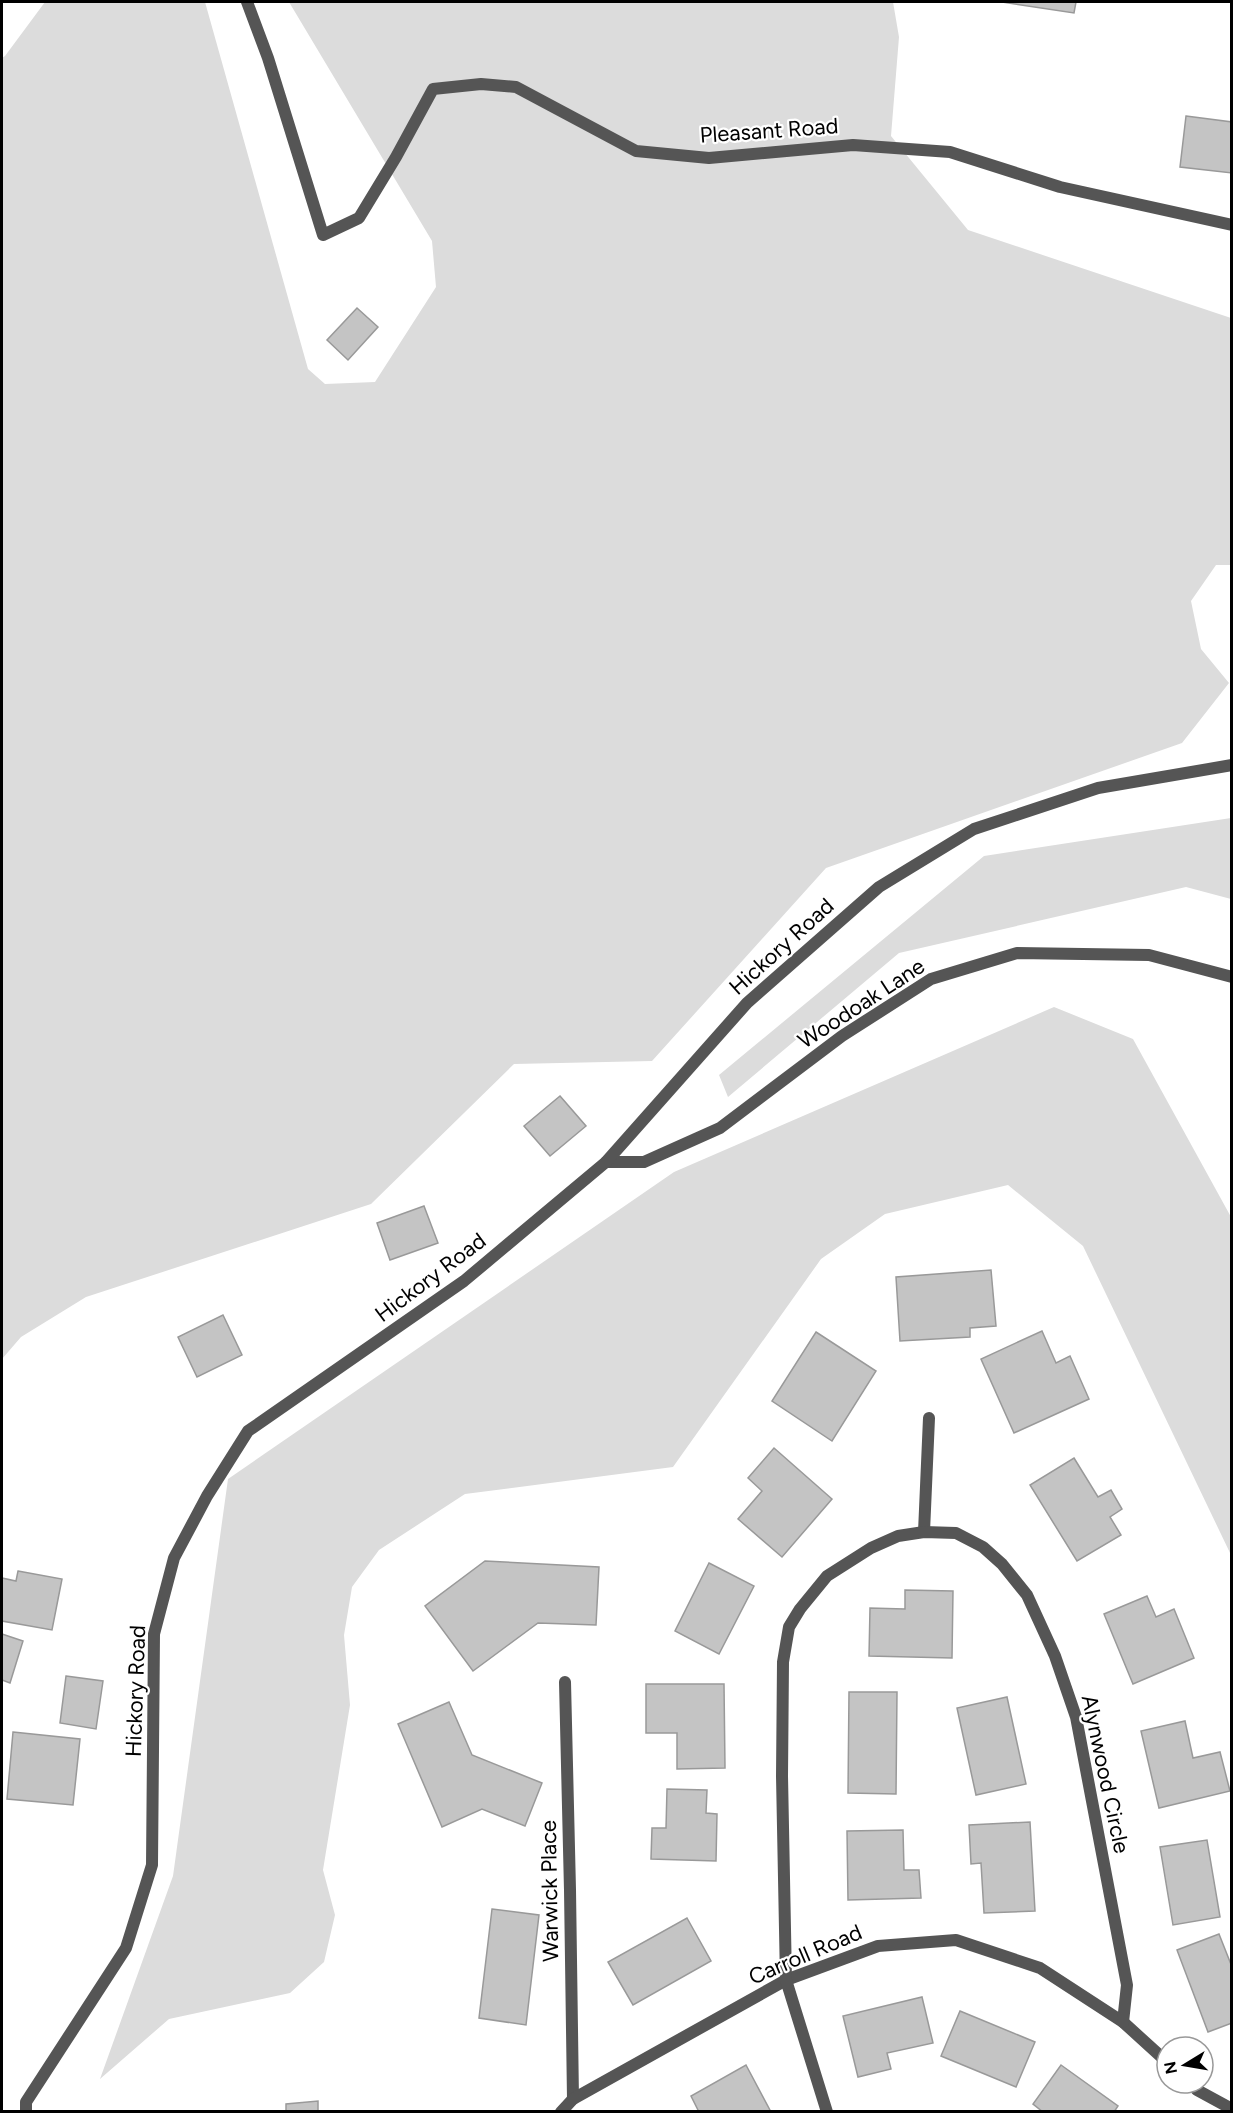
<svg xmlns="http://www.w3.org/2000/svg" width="1233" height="2113" viewBox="0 0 1233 2113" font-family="Figtree,sans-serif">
  <rect width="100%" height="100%" fill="#fff"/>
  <g fill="#dcdcdc">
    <polygon points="45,2 205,2 308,369 325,384 375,382 436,287 432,241 289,2 893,2 899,37 891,136 968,230 1231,318 1231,565 1216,565 1191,601 1201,649 1229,683 1182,743 826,868 652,1061 514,1064 371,1204 86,1297 21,1337 2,1359 2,58 5,56"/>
    <polygon points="1231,818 1231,899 1186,887 899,953 728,1097 719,1075 984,856"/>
    <polygon points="1054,1007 1133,1039 1231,1217 1231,1555 1083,1246 1008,1185 885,1214 821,1259 673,1467 465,1494 379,1550 352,1587 344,1635 350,1705 323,1870 335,1915 324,1962 290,1993 169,2019 100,2079 173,1876 228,1479 674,1172"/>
  </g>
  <g fill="#c4c4c4" stroke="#999" stroke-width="1.5">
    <polygon points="1002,2 1076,2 1074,13"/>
    <polygon points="1186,116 1232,122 1232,173 1180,167"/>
    <polygon points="357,308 378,327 348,360 327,340"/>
    <polygon points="560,1096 586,1126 550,1156 524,1126"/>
    <polygon points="424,1206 438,1243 390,1260 377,1223"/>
    <polygon points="991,1270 996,1326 970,1328 970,1337 900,1341 896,1277"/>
    <polygon points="223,1315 242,1355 197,1377 178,1337"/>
    <polygon points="1042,1331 1056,1363 1070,1356 1089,1399 1014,1433 981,1359"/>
    <polygon points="816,1332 876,1371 832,1441 772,1401"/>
    <polygon points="774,1448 832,1499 782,1557 738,1519 762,1491 748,1478"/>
    <polygon points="1074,1458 1098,1497 1111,1490 1122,1509 1110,1517 1121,1535 1077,1561 1030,1485"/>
    <polygon points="485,1561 599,1567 596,1625 538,1623 473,1671 425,1606"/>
    <polygon points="709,1563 754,1586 719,1654 675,1631"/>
    <polygon points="18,1571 62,1579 52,1630 2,1621 2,1578 16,1581"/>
    <polygon points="905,1590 953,1591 952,1658 869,1656 870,1608 905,1609"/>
    <polygon points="1147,1596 1156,1617 1174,1609 1194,1658 1133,1684 1104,1614"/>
    <polygon points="2,1634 23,1641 10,1683 2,1680"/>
    <polygon points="66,1676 103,1681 96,1729 60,1723"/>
    <polygon points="646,1684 724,1684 725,1768 677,1769 677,1733 646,1733"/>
    <polygon points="849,1692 897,1692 896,1794 848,1793"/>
    <polygon points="1007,1697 1026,1784 976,1795 957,1708"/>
    <polygon points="449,1702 472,1755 542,1783 525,1826 482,1809 442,1827 398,1724"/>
    <polygon points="1185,1721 1193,1758 1220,1752 1230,1791 1159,1808 1141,1731"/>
    <polygon points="13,1732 80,1739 73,1805 7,1799"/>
    <polygon points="667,1789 707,1790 706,1813 717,1814 716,1861 651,1859 652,1828 666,1828"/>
    <polygon points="1030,1822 1035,1911 984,1913 981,1863 971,1864 969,1825"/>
    <polygon points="903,1830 904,1870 919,1870 921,1898 848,1900 847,1831"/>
    <polygon points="1207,1840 1220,1917 1173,1925 1160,1847"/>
    <polygon points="492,1909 539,1915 526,2025 479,2018"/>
    <polygon points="687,1918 711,1961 633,2005 608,1962"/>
    <polygon points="1219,1934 1232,1967 1232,2023 1208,2032 1177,1950"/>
    <polygon points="922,1997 933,2043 887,2053 891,2069 858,2077 843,2016"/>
    <polygon points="960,2011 1035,2042 1016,2087 941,2056"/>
    <polygon points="746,2065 771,2112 699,2112 691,2096"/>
    <polygon points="1061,2065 1118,2106 1114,2112 1043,2112 1033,2104"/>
    <polygon points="318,2101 318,2112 286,2112 286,2104"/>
  </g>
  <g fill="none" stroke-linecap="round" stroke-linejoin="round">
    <g stroke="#555" stroke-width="12">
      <polyline points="247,2 268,58 323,235 359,218 396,157 433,89 481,84 516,87 636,151 709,158 853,145 950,152 1060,187 1232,225"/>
      <polyline points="606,1162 644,1162 720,1128 842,1036 931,979 1017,953 1149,955 1232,977"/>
      <polyline points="924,1532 929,1418"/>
      <polyline points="565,1682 570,1890 573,2099"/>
      <polyline points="1190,2083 1197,2090 1232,2109"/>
      <polyline points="26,2112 26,2102 126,1948 152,1865 154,1634 174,1558 207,1496 248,1431 464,1281 606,1162 747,1003 879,887 974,829 1098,788 1232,765"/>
      <polyline points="561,2112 573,2099 786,1980 878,1946 956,1940 1040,1968 1123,2022 1167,2062"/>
      <polyline points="827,2112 786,1980 782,1776 783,1662 789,1627 800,1609 827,1576 871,1548 898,1536 924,1532 956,1533 983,1547 1002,1564 1027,1595 1055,1656 1076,1717 1127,1985 1123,2022"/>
    </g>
  </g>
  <g text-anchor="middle" stroke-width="4.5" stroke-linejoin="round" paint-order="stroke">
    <g font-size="22" fill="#000" stroke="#fff">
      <text transform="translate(769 130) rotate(-4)" y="8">Pleasant Road</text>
      <text transform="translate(781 946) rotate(-42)" y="8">Hickory Road</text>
      <text transform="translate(861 1003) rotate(-33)" y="8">Woodoak Lane</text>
      <text transform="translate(430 1277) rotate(-37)" y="8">Hickory Road</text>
      <text transform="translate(135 1691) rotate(-88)" y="8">Hickory Road</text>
      <text transform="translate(1106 1774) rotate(78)" y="8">Alynwood Circle</text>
      <text transform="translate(549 1891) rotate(-91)" y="8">Warwick Place</text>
      <text transform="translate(805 1954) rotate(-23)" y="8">Carroll Road</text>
    </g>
  </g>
  <rect width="1233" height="2113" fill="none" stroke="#000000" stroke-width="6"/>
  <g transform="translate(1185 2065) rotate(259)"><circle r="28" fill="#ffffff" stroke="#999999" stroke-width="1.5"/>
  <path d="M0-4.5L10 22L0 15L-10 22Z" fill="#000000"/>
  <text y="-9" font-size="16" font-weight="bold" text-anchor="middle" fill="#000000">N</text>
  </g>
</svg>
